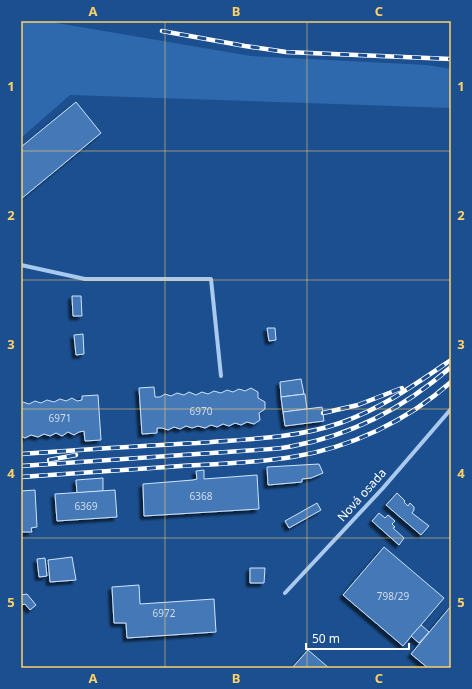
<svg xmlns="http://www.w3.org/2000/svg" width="472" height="689" viewBox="0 0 472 689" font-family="'Noto Sans',sans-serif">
  <defs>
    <filter id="shadow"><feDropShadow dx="-3.5" dy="3.5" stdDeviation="1" flood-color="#0009"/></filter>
  </defs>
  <rect width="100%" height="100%" fill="#1b4f8f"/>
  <polygon fill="#2e69ad" points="21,21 45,21 251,56 427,65 451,69 451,108 70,95 21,138"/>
  <g fill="#4478b7" stroke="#cfe3fa" filter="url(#shadow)">
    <polygon points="76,102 101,133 21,199 21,147"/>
    <polygon points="72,296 81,296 82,316 73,316"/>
    <polygon points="267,328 275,328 276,340 269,341"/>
    <polygon points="83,334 84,354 76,355 74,335"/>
    <polygon points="301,379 304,394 281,397 280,382"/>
    <polygon points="154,387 155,397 160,397 165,394 171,396 177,393 184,395 189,392 196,395 202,392 208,394 214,391 221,393 227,390 233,392 239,389 245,391 251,388 258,392 258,398 265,402 265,409 259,413 260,420 254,424 247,422 241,425 235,423 229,426 223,424 217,427 211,425 205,428 198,426 192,428 186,426 180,429 174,427 168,430 162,428 157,428 157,433 142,434 139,388"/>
    <polygon points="305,394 307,409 283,412 281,397"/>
    <polygon points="98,395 101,440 85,441 84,431 79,432 74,435 68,432 62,436 56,433 50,436 44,434 38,437 31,435 25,438 21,436 21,402 23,402 29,404 35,401 41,403 47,400 54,402 60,399 66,401 72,398 77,401 82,400 82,396"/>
    <polygon points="322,407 324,421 285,426 283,412"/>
    <polygon points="319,464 323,473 311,478 302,479 302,482 268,485 267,467"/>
    <polygon points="204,470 204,479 257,475 259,509 144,516 143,484 193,480 197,479 196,471"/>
    <polygon points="103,478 103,491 77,493 76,480"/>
    <polygon points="35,490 37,527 31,528 32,532 21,532 21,491"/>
    <polygon points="115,490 117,517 57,521 55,494"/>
    <polygon points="397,493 405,501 404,502 408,506 410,503 414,507 414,510 412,513 429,526 421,535 386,505"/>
    <polygon points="317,503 321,510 289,528 285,521"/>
    <polygon points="379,513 385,518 388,515 395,521 392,524 395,527 393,528 404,538 399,545 372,521"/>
    <polygon points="384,547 444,598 403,646 343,595"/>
    <polygon points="72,557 76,580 50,582 48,560"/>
    <polygon points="45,558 47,576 39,577 37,559"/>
    <polygon points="250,568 265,568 264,583 250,583"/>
    <polygon points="139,585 140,604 214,599 216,632 127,638 126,623 114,623 112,587"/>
    <polygon points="27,594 36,605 30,610 25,604 21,605 21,595"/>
    <polygon points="451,606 451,668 428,668 411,654"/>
    <polygon points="421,625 429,632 419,643 411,636"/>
    <polygon points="308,650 329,668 292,668"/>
  </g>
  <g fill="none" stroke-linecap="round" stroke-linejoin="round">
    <g stroke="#a9c9ee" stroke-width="4">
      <polyline points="21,265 85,279 211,279 221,376"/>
      <polyline points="285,593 383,488 451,409"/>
    </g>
    <g stroke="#fff" stroke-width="4.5">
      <g id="rail">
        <polyline points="162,31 245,46 286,52 451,59"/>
        <polyline points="323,413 358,405 402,388"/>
        <path d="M21,454C80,450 138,446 197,443C245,439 294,439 340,423C381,409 416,384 451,360"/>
        <polyline points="49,460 76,455"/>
        <path d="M21,466L257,450C269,449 281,449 293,446C353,435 405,407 451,367"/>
        <path d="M21,477C74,473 128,470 181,466C218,464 255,463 292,457C350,448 407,421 451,382"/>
      </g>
    </g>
    <use href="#rail" stroke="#1b4f8f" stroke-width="3" stroke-dasharray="9" stroke-linecap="butt"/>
  </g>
  <path fill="none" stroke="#ffd166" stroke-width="1" stroke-opacity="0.55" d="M165,21V668M307,21V668M21,151H451M21,280H451M21,409H451M21,538H451"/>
  <g text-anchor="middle" stroke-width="3" stroke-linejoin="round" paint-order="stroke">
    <g font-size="10" fill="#d0dded">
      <text x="201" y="415">6970</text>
      <text x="60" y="422">6971</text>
      <text x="201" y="500">6368</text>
      <text x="86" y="510">6369</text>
      <text x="393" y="600">798/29</text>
      <text x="164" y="617">6972</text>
    </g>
    <g font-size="12" fill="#fff" stroke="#1b4f8f">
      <text transform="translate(362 495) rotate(-48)" y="4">Nová osada</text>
    </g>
  </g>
  <rect width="472" height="689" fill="none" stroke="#1b4f8f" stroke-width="44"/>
  <path d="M306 643v6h103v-6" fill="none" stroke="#ffffff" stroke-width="2"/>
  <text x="312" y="643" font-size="12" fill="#ffffff" stroke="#1b4f8f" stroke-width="3" paint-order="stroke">50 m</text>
  <rect x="22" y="22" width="428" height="645" fill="none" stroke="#ffd166" stroke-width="1.5"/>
  <g font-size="13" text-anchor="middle" font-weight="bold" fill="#ffd166">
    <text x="93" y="16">A</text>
    <text x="236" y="16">B</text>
    <text x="379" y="16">C</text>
    <text x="11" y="91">1</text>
    <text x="461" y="91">1</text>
    <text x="11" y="220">2</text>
    <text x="461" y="220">2</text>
    <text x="11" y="349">3</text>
    <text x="461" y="349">3</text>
    <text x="11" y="478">4</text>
    <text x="461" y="478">4</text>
    <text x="11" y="607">5</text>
    <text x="461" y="607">5</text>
    <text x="93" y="683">A</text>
    <text x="236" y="683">B</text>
    <text x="379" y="683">C</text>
  </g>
</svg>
